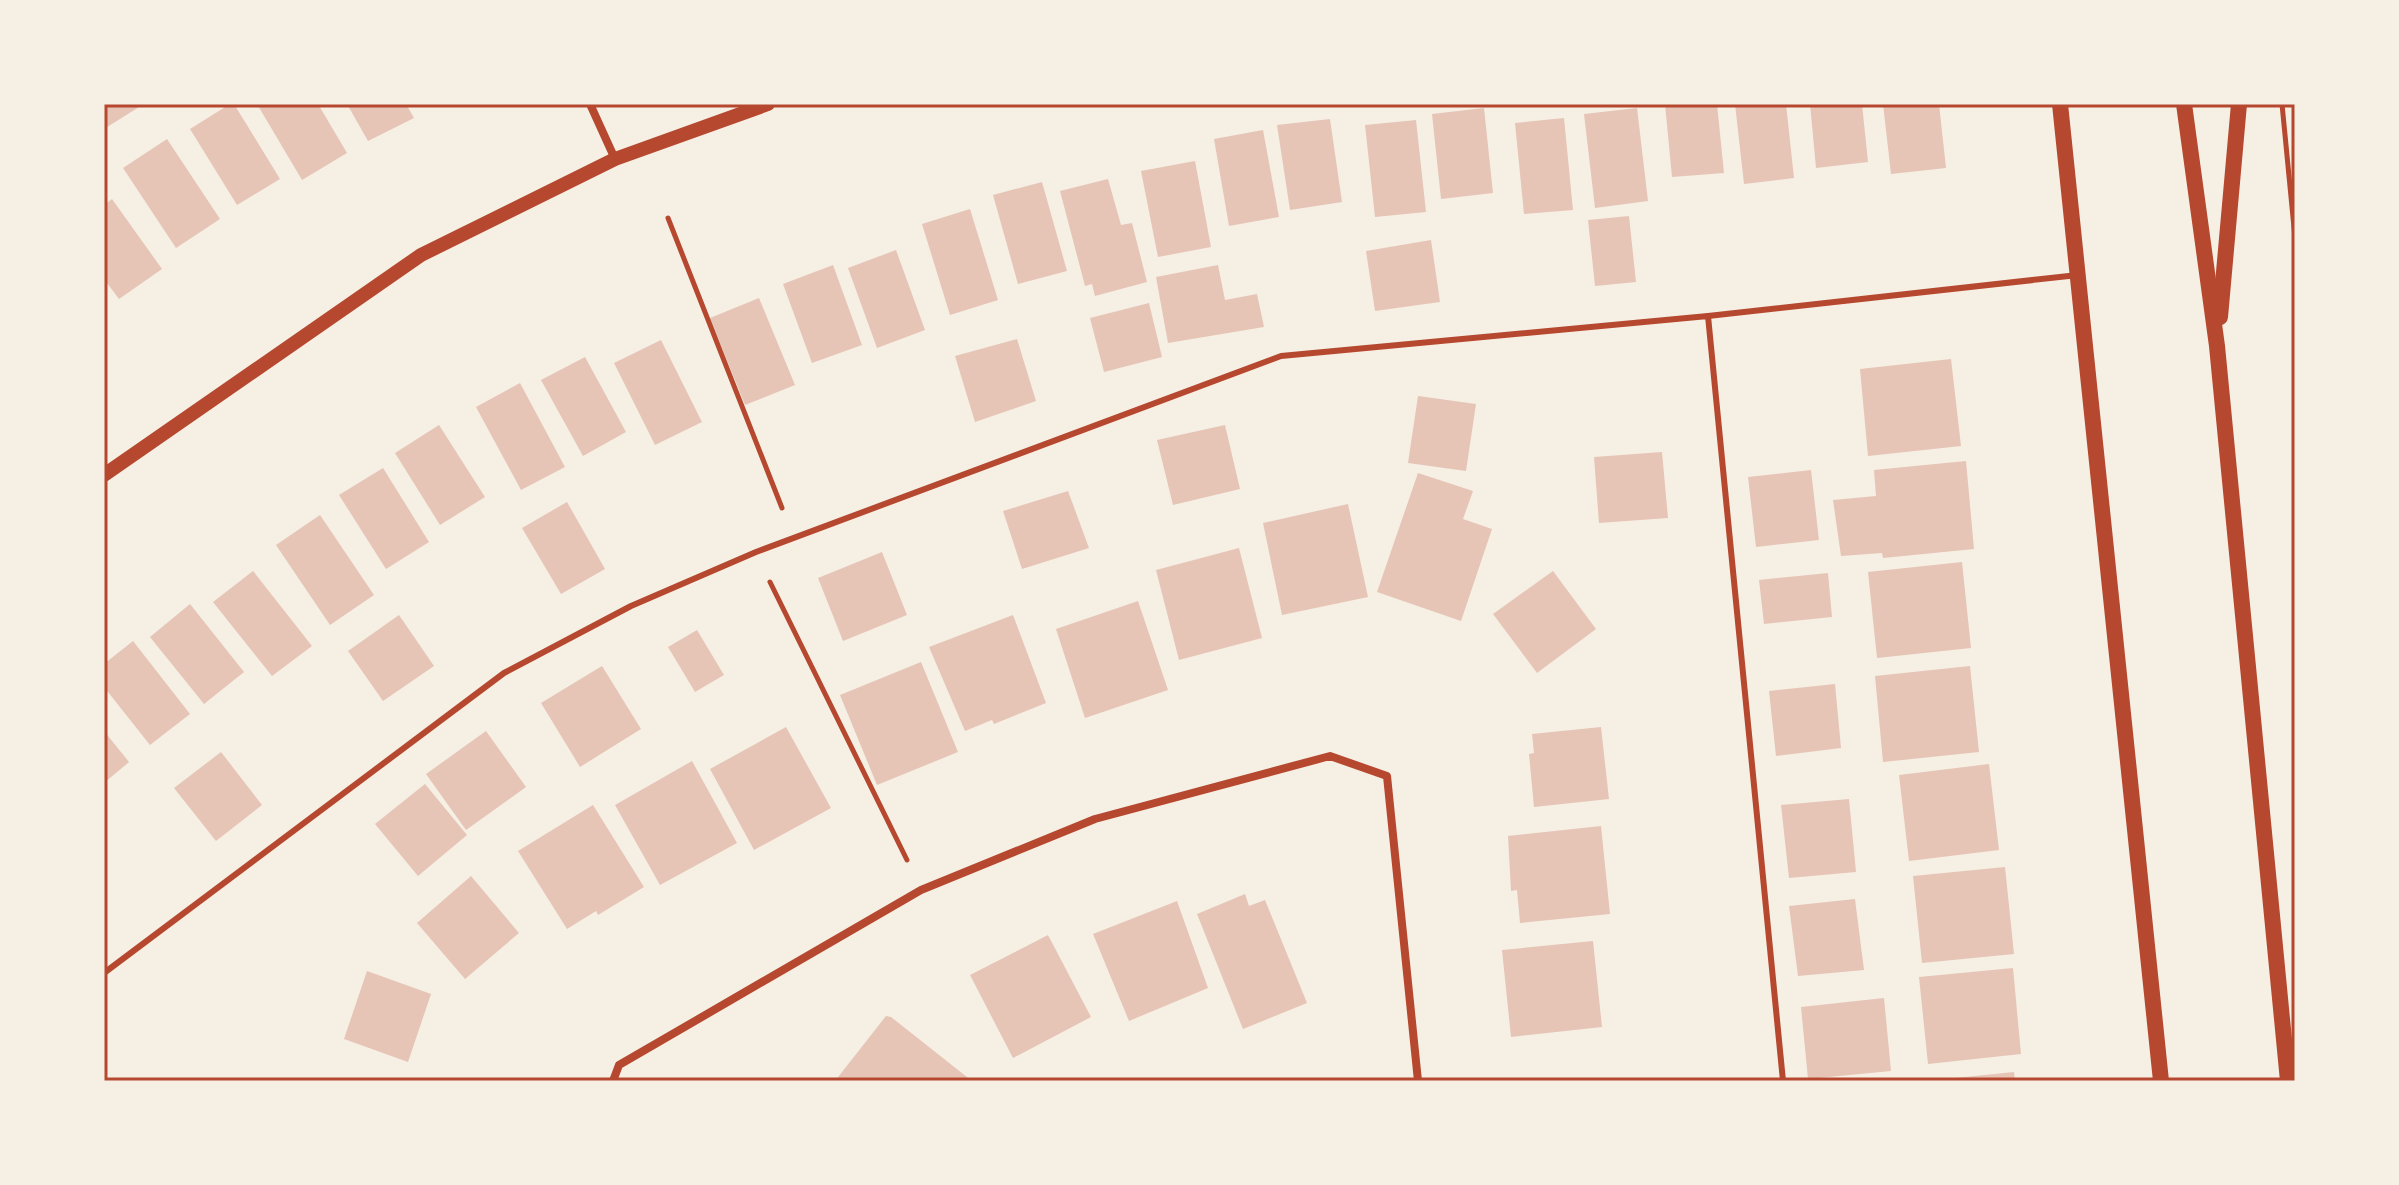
<svg xmlns="http://www.w3.org/2000/svg" width="2399" height="1185" viewBox="0 0 2399 1185" font-family="Cabin,sans-serif">
  <rect width="100%" height="100%" fill="#f6efe4"/>
  <g fill="#e6c5b7">
    <polygon points="104,104 137,104 139,107 104,129"/>
    <polygon points="230,104 234,104 280,179 237,205 190,129"/>
    <polygon points="257,104 318,104 347,153 302,180"/>
    <polygon points="347,104 406,104 414,118 368,141"/>
    <polygon points="1665,104 1717,104 1724,173 1672,177"/>
    <polygon points="1735,104 1786,104 1794,178 1744,184"/>
    <polygon points="1810,104 1862,104 1868,162 1816,168"/>
    <polygon points="1883,104 1939,104 1946,168 1891,174"/>
    <polygon points="1484,108 1493,193 1441,199 1432,114"/>
    <polygon points="1637,108 1648,201 1595,208 1584,114"/>
    <polygon points="1564,118 1573,210 1524,214 1515,123"/>
    <polygon points="1330,119 1342,202 1290,210 1277,125"/>
    <polygon points="1416,120 1426,212 1375,217 1365,125"/>
    <polygon points="1263,130 1279,217 1229,226 1214,139"/>
    <polygon points="167,139 220,219 176,248 123,168"/>
    <polygon points="1195,161 1211,247 1158,257 1141,171"/>
    <polygon points="1108,179 1121,225 1132,223 1147,282 1095,296 1092,284 1085,286 1060,191"/>
    <polygon points="1042,182 1067,271 1018,284 993,195"/>
    <polygon points="112,199 162,269 119,299 104,279 104,205"/>
    <polygon points="970,209 998,300 950,315 922,224"/>
    <polygon points="1629,216 1636,282 1595,286 1588,220"/>
    <polygon points="1431,240 1440,302 1375,311 1366,251"/>
    <polygon points="896,250 925,330 877,348 848,268"/>
    <polygon points="833,265 862,345 812,363 783,284"/>
    <polygon points="1218,265 1225,300 1257,294 1264,327 1168,343 1156,277"/>
    <polygon points="759,298 795,385 745,405 710,318"/>
    <polygon points="1149,303 1162,357 1104,372 1090,318"/>
    <polygon points="1017,339 1036,401 975,422 955,356"/>
    <polygon points="661,340 702,422 655,445 614,363"/>
    <polygon points="585,357 626,432 583,456 541,380"/>
    <polygon points="1951,359 1961,446 1868,456 1860,369"/>
    <polygon points="520,383 565,467 521,490 476,407"/>
    <polygon points="1418,396 1476,404 1466,471 1408,463"/>
    <polygon points="439,425 485,497 440,525 395,453"/>
    <polygon points="1225,425 1240,489 1173,505 1157,440"/>
    <polygon points="1662,452 1668,518 1599,523 1594,457"/>
    <polygon points="1966,461 1974,549 1883,558 1882,553 1841,556 1833,500 1876,496 1874,470"/>
    <polygon points="383,468 429,542 386,569 339,495"/>
    <polygon points="1811,470 1819,540 1756,547 1748,477"/>
    <polygon points="1418,473 1473,491 1463,519 1492,529 1461,621 1377,592"/>
    <polygon points="1068,491 1089,548 1022,569 1003,511"/>
    <polygon points="567,502 605,569 561,594 522,528"/>
    <polygon points="1348,504 1368,597 1282,615 1263,523"/>
    <polygon points="320,515 374,595 330,625 276,545"/>
    <polygon points="1239,548 1262,638 1179,660 1156,570"/>
    <polygon points="882,552 907,615 843,641 818,578"/>
    <polygon points="1962,562 1971,648 1877,658 1868,572"/>
    <polygon points="253,571 312,646 272,676 213,602"/>
    <polygon points="1553,571 1596,629 1537,673 1493,614"/>
    <polygon points="1828,573 1832,617 1764,624 1759,580"/>
    <polygon points="1138,601 1168,690 1085,718 1056,629"/>
    <polygon points="190,604 244,672 204,704 150,637"/>
    <polygon points="399,615 434,666 383,701 348,651"/>
    <polygon points="1013,615 1046,703 994,724 992,720 965,731 929,647"/>
    <polygon points="697,630 724,675 695,692 668,647"/>
    <polygon points="133,641 190,714 150,745 104,687 104,664"/>
    <polygon points="921,662 958,752 877,785 840,695"/>
    <polygon points="602,666 641,729 580,767 541,703"/>
    <polygon points="1970,666 1979,752 1883,762 1875,676"/>
    <polygon points="1835,684 1841,748 1776,756 1769,691"/>
    <polygon points="786,727 831,808 754,850 710,769"/>
    <polygon points="1601,727 1609,799 1534,807 1529,754 1534,753 1532,734"/>
    <polygon points="104,731 129,762 104,783"/>
    <polygon points="486,731 526,787 466,830 426,774"/>
    <polygon points="221,752 262,805 216,841 174,788"/>
    <polygon points="692,761 737,843 660,885 615,805"/>
    <polygon points="1989,764 1999,850 1909,861 1899,775"/>
    <polygon points="425,784 467,835 418,876 375,824"/>
    <polygon points="1849,799 1856,872 1789,878 1781,805"/>
    <polygon points="593,805 644,887 598,915 596,911 567,929 518,851"/>
    <polygon points="1601,826 1610,914 1520,923 1517,890 1511,891 1508,836"/>
    <polygon points="2005,867 2014,954 1922,963 1913,876"/>
    <polygon points="471,876 519,933 465,979 417,923"/>
    <polygon points="1245,894 1249,906 1265,900 1307,1003 1243,1029 1197,914"/>
    <polygon points="1855,899 1864,970 1798,976 1789,906"/>
    <polygon points="1177,901 1208,988 1129,1021 1093,934"/>
    <polygon points="1048,935 1091,1017 1013,1058 970,975"/>
    <polygon points="1593,941 1602,1027 1511,1037 1502,950"/>
    <polygon points="2013,968 2021,1054 1928,1064 1919,977"/>
    <polygon points="367,971 431,994 408,1062 344,1039"/>
    <polygon points="1884,998 1891,1071 1808,1079 1801,1007"/>
    <polygon points="886,1016 891,1017 972,1081 835,1081"/>
    <polygon points="2014,1072 2015,1081 1945,1081 1945,1079"/>
  </g>
  <g fill="none" stroke-linecap="round" stroke-linejoin="round">
    <g stroke="#b5482f" stroke-width="5">
      <polyline points="2282,104 2295,238"/>
      <polyline points="668,218 782,508"/>
      <polyline points="770,582 907,860"/>
    </g>
    <g stroke="#b5482f" stroke-width="6">
      <polyline points="1708,316 2078,275"/>
      <polyline points="104,973 504,673 631,606 756,552 1281,356 1708,316 1783,1081"/>
    </g>
    <g stroke="#b5482f" stroke-width="8">
      <polyline points="590,104 615,159"/>
      <polyline points="613,1081 619,1065 921,890 1095,819 1330,756 1387,776 1418,1081"/>
    </g>
    <polyline stroke="#b5482f" stroke-width="14" points="104,475 421,255 615,159 768,104"/>
    <g stroke="#b5482f" stroke-width="16">
      <polyline points="2060,104 2161,1081"/>
      <polyline points="2184,104 2217,346 2288,1081"/>
      <polyline points="2220,317 2239,104"/>
    </g>
  </g>
  <rect width="2399" height="1185" fill="none" stroke="#f6efe4" stroke-width="212"/>
  <rect x="106" y="106" width="2187" height="973" fill="none" stroke="#b5482f" stroke-width="3"/>
</svg>
